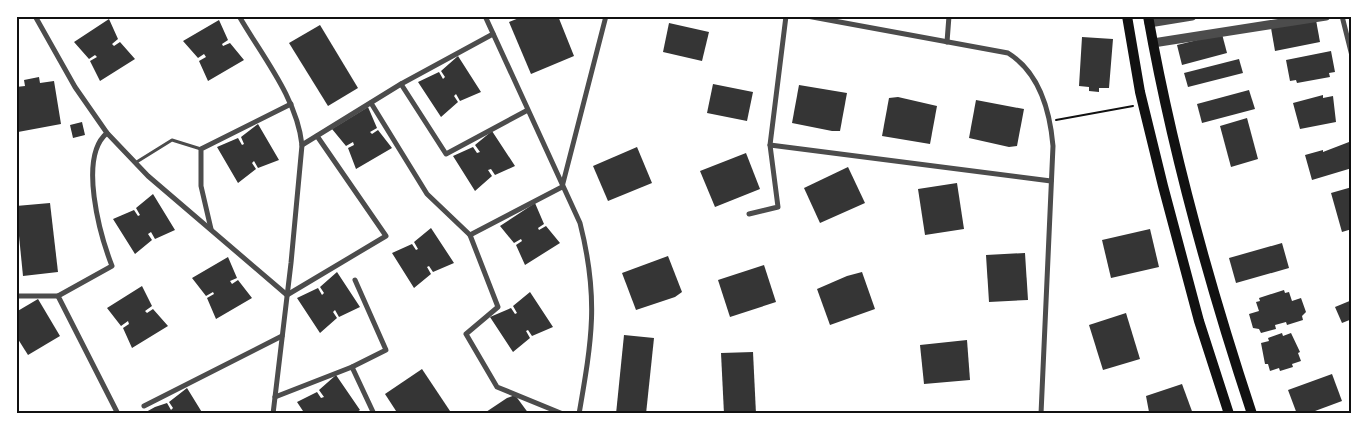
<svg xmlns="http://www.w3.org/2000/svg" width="1368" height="430" viewBox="0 0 1368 430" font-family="'Roboto Condensed',sans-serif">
  <rect width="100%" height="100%" fill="#fff"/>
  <g fill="#353535">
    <polygon points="524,16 558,16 574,56 531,74 509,22"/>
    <polygon points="109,19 118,39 112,44 114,46 120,42 135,59 100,81 90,61 97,57 95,55 89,59 74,42"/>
    <polygon points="219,20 228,40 222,44 223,46 230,43 244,60 208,81 199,61 206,57 204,54 198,58 183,41"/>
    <polygon points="1316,20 1320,42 1275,51 1271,28"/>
    <polygon points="669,23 709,32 702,61 663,52"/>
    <polygon points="320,25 358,88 328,106 289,43"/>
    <polygon points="1222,34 1227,53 1182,65 1177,45"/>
    <polygon points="1082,37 1113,39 1109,88 1099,88 1099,92 1089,91 1089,87 1079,86"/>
    <polygon points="1331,51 1335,72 1329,73 1330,77 1297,83 1296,80 1290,81 1286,60"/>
    <polygon points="458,56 481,92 460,101 456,94 454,96 458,102 441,117 418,82 439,72 443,79 445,77 441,71"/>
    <polygon points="1239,59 1243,73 1188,87 1184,73"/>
    <polygon points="39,77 40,83 54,81 61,124 18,132 16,87 25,86 24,80"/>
    <polygon points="713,84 753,92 747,121 707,113"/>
    <polygon points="799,85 847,93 840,131 832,131 792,123"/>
    <polygon points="1249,90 1255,109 1202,123 1197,104"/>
    <polygon points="1323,95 1323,98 1333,96 1336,122 1300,129 1293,103"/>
    <polygon points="898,97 937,106 930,144 882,136 889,98"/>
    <polygon points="976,100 1024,109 1017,146 1009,147 969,138"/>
    <polygon points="368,107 377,128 370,132 372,134 378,130 392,148 356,169 348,148 354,145 353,142 346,146 332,129"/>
    <polygon points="1247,118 1258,159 1231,167 1220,126"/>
    <polygon points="82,122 85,135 73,138 70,125"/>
    <polygon points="258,124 279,160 258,168 254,161 252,163 256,169 238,183 217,147 238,138 242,145 244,144 241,137"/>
    <polygon points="492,131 515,166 495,175 491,169 488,170 492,176 475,191 453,156 473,147 477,153 480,152 475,145"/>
    <polygon points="1349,142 1352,168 1312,180 1305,155 1323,150 1323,152"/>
    <polygon points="637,147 652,183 608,201 593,166"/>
    <polygon points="746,153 760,189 715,207 700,171"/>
    <polygon points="848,167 865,203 820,223 804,188"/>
    <polygon points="957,183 964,229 925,235 918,189"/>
    <polygon points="1352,187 1352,229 1342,232 1331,193"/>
    <polygon points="153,194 175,230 155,239 151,232 148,234 152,240 135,254 113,219 134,210 138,216 140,215 136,208"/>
    <polygon points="50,203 58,272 23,276 16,206"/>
    <polygon points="535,203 544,224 538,228 539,230 546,226 560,243 525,265 516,245 522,241 521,239 514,243 500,226"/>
    <polygon points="431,228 454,263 433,272 429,266 427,267 431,274 414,288 392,253 412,244 416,250 418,249 414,242"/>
    <polygon points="1150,229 1159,267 1111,278 1102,240"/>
    <polygon points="1282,243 1289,268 1236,283 1229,258"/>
    <polygon points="1025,253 1028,300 989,302 986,255"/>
    <polygon points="668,256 682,292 675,297 636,310 622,273"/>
    <polygon points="228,257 237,278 230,281 232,284 238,280 252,298 216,319 207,298 214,294 213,292 206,296 192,278"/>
    <polygon points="764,265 776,302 730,317 718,280"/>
    <polygon points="337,272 360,307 339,317 335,310 333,312 337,318 320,333 297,298 318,288 322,295 324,293 320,287"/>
    <polygon points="862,272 875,309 830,325 817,289 847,276"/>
    <polygon points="142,286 152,306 145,311 147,313 153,309 168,326 132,348 123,328 129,324 128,321 121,326 107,308"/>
    <polygon points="1284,290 1285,293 1289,292 1292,301 1301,298 1306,312 1302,316 1303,320 1287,325 1286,322 1275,325 1276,329 1261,333 1259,329 1253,328 1249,314 1259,311 1256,302 1260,301 1259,298"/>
    <polygon points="530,292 553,327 532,336 528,330 526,331 530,338 513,352 490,317 511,308 515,314 517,313 513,306"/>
    <polygon points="38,299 60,336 28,355 16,336 16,312"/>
    <polygon points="1352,300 1352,319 1342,323 1335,307"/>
    <polygon points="1126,313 1140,359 1103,370 1089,325"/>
    <polygon points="1282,333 1283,336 1291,333 1300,352 1298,353 1301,361 1292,364 1293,367 1280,371 1279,368 1270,371 1268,364 1265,364 1261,343 1269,341 1268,338"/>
    <polygon points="624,335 654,338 646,414 616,414"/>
    <polygon points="967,340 970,380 924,384 920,345"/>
    <polygon points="753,352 756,414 724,414 721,353"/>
    <polygon points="422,369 452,414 398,414 385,394"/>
    <polygon points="1332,374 1342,401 1307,414 1297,414 1288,390"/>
    <polygon points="336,375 360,410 354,414 305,414 297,402 317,392 321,398 324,397 319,390"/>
    <polygon points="1182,384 1193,414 1149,412 1146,396"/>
    <polygon points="187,388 203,414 147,414 146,412 155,407 167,403 171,410 173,408 169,402"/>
    <polygon points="515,395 529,414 483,414 507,398"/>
  </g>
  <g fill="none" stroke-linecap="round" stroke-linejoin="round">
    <polyline stroke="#111" stroke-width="2" points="1056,120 1133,106"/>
    <polyline stroke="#4c4c4c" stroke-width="3" points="135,163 172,140 201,149"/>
    <g stroke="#4c4c4c" stroke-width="5">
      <polyline points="35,16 75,87 107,133 148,176 287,295 386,236 317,136"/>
      <path d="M239,16C262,56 297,98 302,145L291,263L273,414"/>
      <path d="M485,16L580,223C599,298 592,339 579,414"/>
      <path d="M807,16L1008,53C1040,73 1050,111 1053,146L1041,414"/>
      <polyline points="1342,16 1352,56"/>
      <polyline points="947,42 949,16"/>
      <polyline points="401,84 446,154 526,111"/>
      <polyline points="371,103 427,194 470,235 498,307 466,334 497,387 563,414"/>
      <path d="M107,133C78,157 100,235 112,266L58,296L118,414"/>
      <polyline points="302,145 401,84 493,34"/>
      <polyline points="770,145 1051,181"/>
      <polyline points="749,214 778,207 770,145 786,16"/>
      <polyline points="211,229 201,186 201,149 291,104"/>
      <polyline points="470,235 562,187 606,16"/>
      <polyline points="16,296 58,296"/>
      <polyline points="352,367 386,350 355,280"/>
      <polyline points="275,397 352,367 374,414"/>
      <polyline points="144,406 282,336"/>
    </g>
    <g stroke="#4c4c4c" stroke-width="9">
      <polyline points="1149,23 1192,16"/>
      <polyline points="1153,43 1326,16"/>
    </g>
    <g stroke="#111" stroke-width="10">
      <polyline points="1127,16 1140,92 1163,186 1199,321 1229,414"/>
      <path d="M1148,16C1172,151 1209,284 1252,414"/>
    </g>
  </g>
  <rect width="1368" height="430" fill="none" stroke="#ffffff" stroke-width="35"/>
  <rect x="18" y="18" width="1332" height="394" fill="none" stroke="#111" stroke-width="2"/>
</svg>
